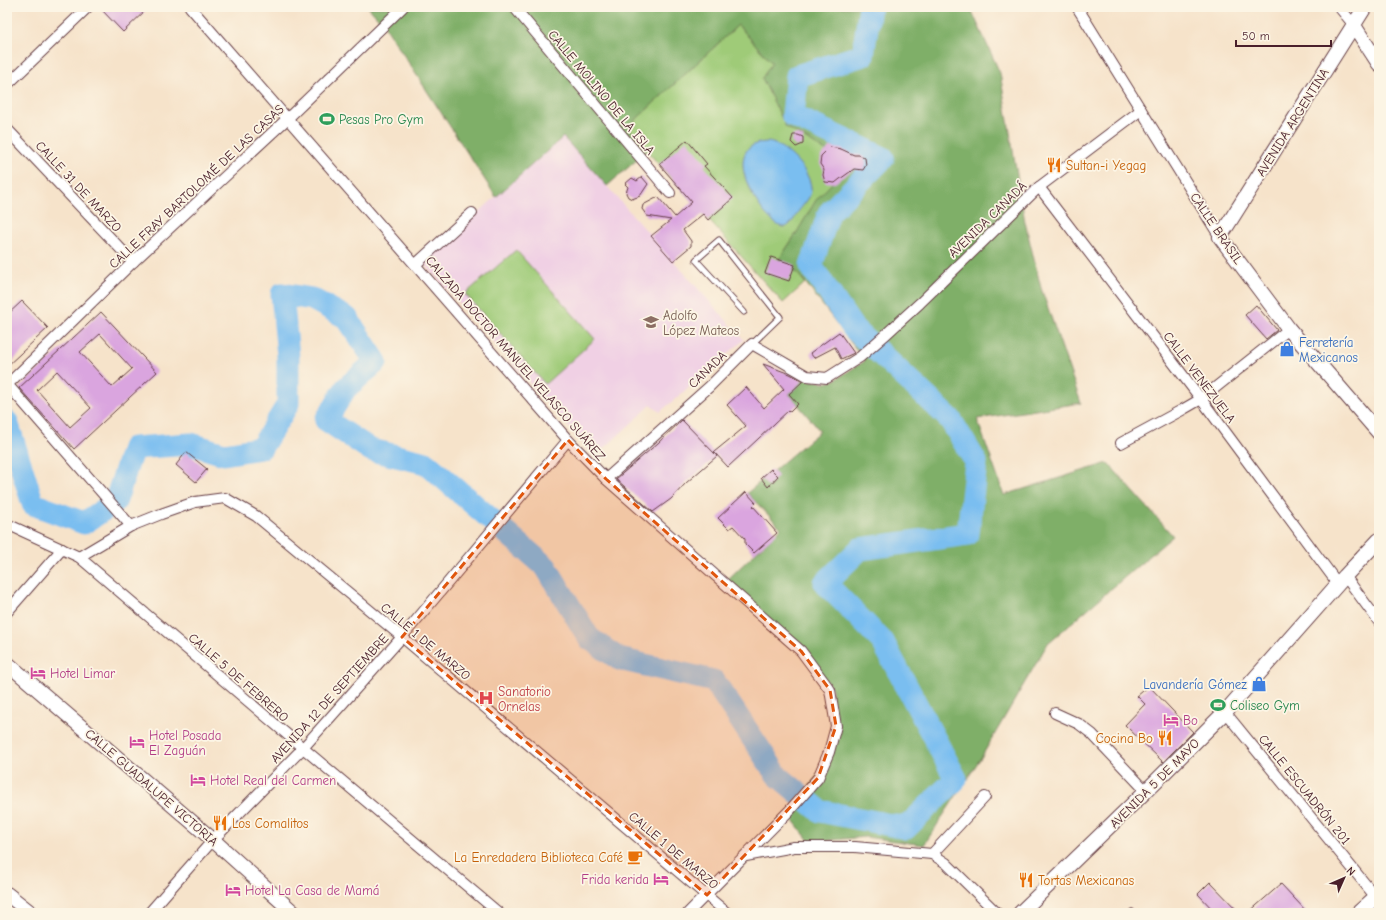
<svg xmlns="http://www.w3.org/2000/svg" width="1386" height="920" viewBox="0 0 1386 920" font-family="'Comic Neue',sans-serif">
  <rect width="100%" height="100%" fill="#fcf5e5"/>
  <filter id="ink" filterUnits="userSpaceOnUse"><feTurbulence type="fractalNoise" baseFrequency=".025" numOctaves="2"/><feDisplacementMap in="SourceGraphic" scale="8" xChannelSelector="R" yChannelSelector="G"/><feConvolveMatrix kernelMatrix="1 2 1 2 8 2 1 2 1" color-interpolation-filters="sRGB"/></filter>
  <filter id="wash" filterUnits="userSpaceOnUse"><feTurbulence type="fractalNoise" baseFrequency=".012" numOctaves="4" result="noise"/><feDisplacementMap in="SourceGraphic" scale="16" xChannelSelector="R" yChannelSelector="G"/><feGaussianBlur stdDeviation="0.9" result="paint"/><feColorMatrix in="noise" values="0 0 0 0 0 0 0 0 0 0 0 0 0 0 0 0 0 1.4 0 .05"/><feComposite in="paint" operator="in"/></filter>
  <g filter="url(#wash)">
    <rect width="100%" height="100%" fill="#f6e3ca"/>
    <polygon fill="#f0d0e4" points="563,137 744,340 660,412 651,405 595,457 423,262"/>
    <g fill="#9fcb78" stroke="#747552">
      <polygon points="738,25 772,63 849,165 794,237 778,261 798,274 805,283 783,303 647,151 628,127"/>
      <polygon points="516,250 595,339 545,384 465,294"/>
    </g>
    <polygon fill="#7faf68" stroke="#64674a" points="368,7 970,7 1000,73 1025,222 1041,288 1081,403 977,419 1004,495 1108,463 1173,536 1048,643 982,756 924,845 865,837 810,842 789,815 833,753 832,689 804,649 724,583 781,528 747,493 820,431 789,394 804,379 826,383 833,381 865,361 799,274 778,261 794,237 816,200 849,165 786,127 762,78 772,63 738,25 628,127 647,151 607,186 563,137 496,197 384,25"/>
    <path fill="#7abef0" stroke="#626e8e" d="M768,142C785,144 813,173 811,191C810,199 802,206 798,212C795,217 791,226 785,227C767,230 711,143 768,142Z"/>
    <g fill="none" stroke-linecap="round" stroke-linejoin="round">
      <polyline stroke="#7abef0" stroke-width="23" points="7,422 33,504 84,523 111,505 116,500 133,448 191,444 224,454 261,448 288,404 288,356 282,294 312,299 347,318 376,362 346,388 326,420 371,450 426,463 546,567 589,638 619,659 714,681 777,775 820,811 906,828 956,779 883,642 825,583 860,549 968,534 976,462 950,419 853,328 811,266 829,213 883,158 793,116 797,76 863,55 870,7"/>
    </g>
    <g id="blocks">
      <g fill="#daa5df" fill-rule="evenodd">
        <polygon points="99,7 149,7 123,32"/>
        <polygon points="793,135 798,135 803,137 803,144 796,147 791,142"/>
        <polygon points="687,140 707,164 704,166 733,198 708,220 703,214 683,230 691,241 691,246 673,261 651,236 671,220 647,216 642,209 643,205 658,197 675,217 692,202 659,164"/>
        <polygon points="830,147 841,149 854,155 859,155 865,158 866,165 863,170 854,169 840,179 835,183 825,182 823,175 824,170 820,164 821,156"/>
        <polygon points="642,177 648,184 640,196 632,199 628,197 626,193 628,187 625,184 632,178 637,181"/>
        <polygon points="771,257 795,265 789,281 765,273"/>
        <polygon points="22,301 48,328 7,366 7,315"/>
        <polygon points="1256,305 1277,330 1266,339 1245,315"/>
        <path d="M101,312L157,372L74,449L19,388ZM100,334L132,369L112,387L80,352ZM57,371L91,408L70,427L37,390Z"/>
        <polygon points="839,332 854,353 841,359 835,347 814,358 810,353"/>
        <polygon points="763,364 790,374 803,381 789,394 798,404 790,412 789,410 728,467 714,452 746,426 727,405 746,387 764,408 784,389"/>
        <polygon points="682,420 717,456 686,483 671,499 653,512 616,479 658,443"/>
        <polygon points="186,452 207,469 196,482 176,465"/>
        <polygon points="771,469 778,476 768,487 761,478"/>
        <polygon points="746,492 756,503 753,506 777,533 754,553 745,544 745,539 733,526 729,529 718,518"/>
        <polygon points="1149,686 1193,732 1163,762 1125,725 1145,704 1137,696"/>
        <polygon points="1210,882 1240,913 1216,913 1198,894"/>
        <polygon points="1281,884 1308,913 1248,913"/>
      </g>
    </g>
  </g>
  <g filter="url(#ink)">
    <use href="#blocks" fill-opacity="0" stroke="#643c43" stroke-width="1"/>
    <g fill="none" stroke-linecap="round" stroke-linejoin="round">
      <g stroke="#643c43" stroke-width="7">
        <g id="service">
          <polyline points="744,312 696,260 719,240 780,317 752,344"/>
          <polyline points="1131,913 1132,912"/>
          <polyline points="1208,913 1212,913"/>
        </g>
      </g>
      <g stroke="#643c43" stroke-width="12">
        <g id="minor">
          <polyline points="190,7 568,440 606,479 801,651 830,690 836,726 829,752 818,778 790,810 688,913"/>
          <polyline points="514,7 670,193"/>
          <polyline points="1077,7 1220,237"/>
          <polyline points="1339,7 1353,24"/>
          <polyline points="7,85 88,7"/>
          <polyline points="7,129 133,262"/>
          <polyline points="1039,187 1201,399 1338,584"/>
          <polyline points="416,264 472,213"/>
          <polyline points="7,384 131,526"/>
          <polyline points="7,385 133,262 288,118 403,7"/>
          <polyline points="1121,443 1182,410 1201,399 1289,329"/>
          <polyline points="606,479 709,387 752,344 807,376 827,378 860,357 884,336 920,303 1039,187 1141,110"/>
          <polyline points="7,524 79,557 303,748 499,913"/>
          <polyline points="79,557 131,526 161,514 195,502 225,498 256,516 402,637 727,913"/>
          <polyline points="1345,576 1379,622"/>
          <polyline points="7,612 62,549"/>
          <polyline points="1225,712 1379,901"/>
          <polyline points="1055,713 1079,724 1092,734 1146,791"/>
          <polyline points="932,854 985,797"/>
          <polyline points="746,856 794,847 855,847 932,854 946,863 997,913"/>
          <polyline points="149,913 213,840 303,748 402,637 568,440"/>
        </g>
      </g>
      <g stroke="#643c43" stroke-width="16">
        <g id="secondary">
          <polyline points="1365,7 1220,237 1289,329 1379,433"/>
          <polyline points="1353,24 1379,64"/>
          <polyline points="7,663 213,840 294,913"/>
          <polyline points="7,894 31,913"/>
          <polyline points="1020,913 1146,791 1225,712 1345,576 1379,540"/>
          <polyline points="1358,913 1379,894"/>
        </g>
      </g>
      <use href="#service" stroke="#fff" stroke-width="5"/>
      <use href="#minor" stroke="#fff" stroke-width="10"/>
      <use href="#secondary" stroke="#fff" stroke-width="14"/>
    </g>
  </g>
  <path fill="#e0560e" fill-opacity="0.2" stroke="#e0560e" stroke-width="3" stroke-dasharray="8 5" stroke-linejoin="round" d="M568,440L606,479L801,651L830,690L836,726L818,778L707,895L402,637Z"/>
  <defs>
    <g id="stadium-bare" transform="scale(1.2)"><path d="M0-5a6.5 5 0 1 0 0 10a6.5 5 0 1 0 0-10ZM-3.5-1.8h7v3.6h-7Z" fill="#2e9e5b" stroke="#fcf5e5" stroke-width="2.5" paint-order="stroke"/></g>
    <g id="restaurant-bare" transform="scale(1.2)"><path d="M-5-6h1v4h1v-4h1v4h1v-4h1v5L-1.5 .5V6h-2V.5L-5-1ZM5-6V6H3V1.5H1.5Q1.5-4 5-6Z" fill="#e8710a" stroke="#fcf5e5" stroke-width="2.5" paint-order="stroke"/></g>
    <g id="school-bare" transform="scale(1.2)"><path d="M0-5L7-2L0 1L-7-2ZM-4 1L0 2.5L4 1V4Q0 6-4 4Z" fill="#8d6e63" stroke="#fcf5e5" stroke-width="2.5" paint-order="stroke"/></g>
    <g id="shop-bare" transform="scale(1.2)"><path d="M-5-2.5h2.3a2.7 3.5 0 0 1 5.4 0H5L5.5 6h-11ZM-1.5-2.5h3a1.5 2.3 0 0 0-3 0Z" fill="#3f7fe0" stroke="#fcf5e5" stroke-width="2.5" paint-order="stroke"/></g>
    <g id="hotel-bare" transform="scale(1.2)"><path d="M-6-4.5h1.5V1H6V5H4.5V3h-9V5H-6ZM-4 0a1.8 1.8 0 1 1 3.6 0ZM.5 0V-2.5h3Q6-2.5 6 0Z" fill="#d1479c" stroke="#fcf5e5" stroke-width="2.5" paint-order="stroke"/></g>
    <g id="hospital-bare" transform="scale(1.2)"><path d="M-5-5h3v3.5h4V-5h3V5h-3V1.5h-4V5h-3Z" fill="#e0444e" stroke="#fcf5e5" stroke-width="2.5" paint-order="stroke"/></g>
    <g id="cafe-bare" transform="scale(1.2)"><path d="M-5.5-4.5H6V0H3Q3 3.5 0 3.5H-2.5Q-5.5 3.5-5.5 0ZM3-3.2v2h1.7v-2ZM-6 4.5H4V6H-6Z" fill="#e8710a" stroke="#fcf5e5" stroke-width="2.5" paint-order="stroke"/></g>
  </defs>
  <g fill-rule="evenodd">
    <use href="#stadium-bare" x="327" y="119"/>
    <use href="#restaurant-bare" x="1054" y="165"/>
    <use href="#school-bare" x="651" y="322"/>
    <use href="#shop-bare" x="1287" y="349"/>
    <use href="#hotel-bare" x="38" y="673"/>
    <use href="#shop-bare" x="1259" y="684"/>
    <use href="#hospital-bare" x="486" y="698"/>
    <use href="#stadium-bare" x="1218" y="705"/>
    <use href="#hotel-bare" x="1171" y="720"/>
    <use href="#restaurant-bare" x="1165" y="738"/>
    <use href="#hotel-bare" x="137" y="742"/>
    <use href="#hotel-bare" x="198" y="780"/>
    <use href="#restaurant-bare" x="220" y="823"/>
    <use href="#cafe-bare" x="635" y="857"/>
    <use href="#hotel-bare" x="661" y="879"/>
    <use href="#restaurant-bare" x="1026" y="880"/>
    <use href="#hotel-bare" x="233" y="890"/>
  </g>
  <g text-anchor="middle" stroke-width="3.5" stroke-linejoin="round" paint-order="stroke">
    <g font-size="13" fill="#4a1f2b" stroke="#fcf5e5">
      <text transform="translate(602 92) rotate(50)" y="5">CALLE MOLINO DE LA ISLA</text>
      <text transform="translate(1292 122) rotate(-58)" y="5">AVENIDA ARGENTINA</text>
      <text transform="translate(79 186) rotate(47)" y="5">CALLE 31 DE MARZO</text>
      <text transform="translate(196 186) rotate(-43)" y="5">CALLE FRAY BARTOLOMÉ DE LAS CASAS</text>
      <text transform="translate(987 219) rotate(-44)" y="5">AVENIDA CANADÁ</text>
      <text transform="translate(1217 228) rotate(56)" y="5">CALLE BRASIL</text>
      <text transform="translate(516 358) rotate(49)" y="5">CALZADA DOCTOR MANUEL VELASCO SUÁREZ</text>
      <text transform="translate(707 369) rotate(-44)" y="5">CANADA</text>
      <text transform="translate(1200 377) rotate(53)" y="5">CALLE VENEZUELA</text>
      <text transform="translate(426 641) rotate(40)" y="5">CALLE 1 DE MARZO</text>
      <text transform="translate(239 677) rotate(41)" y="5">CALLE 5 DE FEBRERO</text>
      <text transform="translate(329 698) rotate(-48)" y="5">AVENIDA 12 DE SEPTIEMBRE</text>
      <text transform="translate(1154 783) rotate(-45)" y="5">AVENIDA 5 DE MAYO</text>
      <text transform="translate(152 787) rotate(41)" y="5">CALLE GUADALUPE VICTORIA</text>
      <text transform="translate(1305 789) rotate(51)" y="5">CALLE ESCUADRÓN 201</text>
      <text transform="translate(674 850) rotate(40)" y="5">CALLE 1 DE MARZO</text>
    </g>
    <g font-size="13" fill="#27864d" stroke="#fcf5e5" text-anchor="start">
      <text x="339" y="124">Pesas Pro Gym</text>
      <text x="1230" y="710">Coliseo Gym</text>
    </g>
    <g font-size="13" fill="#c56008" stroke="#fcf5e5" text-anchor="start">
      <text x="1066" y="170">Sultan-i Yegag</text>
      <text x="1153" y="743" text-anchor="end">Cocina Bo</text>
      <text x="232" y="828">Los Comalitos</text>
      <text x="623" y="862" text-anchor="end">La Enredadera Biblioteca Café</text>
      <text x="1038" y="885">Tortas Mexicanas</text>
    </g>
    <g font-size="13" fill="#785e54" stroke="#fcf5e5" text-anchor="start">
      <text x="663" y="320">Adolfo<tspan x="663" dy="15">López Mateos</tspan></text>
    </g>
    <g font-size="13" fill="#366cbe" stroke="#fcf5e5" text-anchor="start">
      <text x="1299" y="347">Ferretería<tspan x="1299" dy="15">Mexicanos</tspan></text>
      <text x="1247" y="689" text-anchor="end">Lavandería Gómez</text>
    </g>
    <g font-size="13" fill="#b23c85" stroke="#fcf5e5" text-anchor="start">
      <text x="50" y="678">Hotel Limar</text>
      <text x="1183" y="725">Bo</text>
      <text x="149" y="740">Hotel Posada<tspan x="149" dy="15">El Zaguán</tspan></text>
      <text x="210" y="785">Hotel Real del Carmen</text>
      <text x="649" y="884" text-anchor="end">Frida kerida</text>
      <text x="245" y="895">Hotel La Casa de Mamá</text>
    </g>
    <g font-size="13" fill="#be3a42" stroke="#fcf5e5" text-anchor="start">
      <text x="498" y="696">Sanatorio<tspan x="498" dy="15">Ornelas</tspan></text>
    </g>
  </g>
  <rect width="1386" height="920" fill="none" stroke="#fcf5e5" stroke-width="24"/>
  <g transform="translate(1344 878) rotate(45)" stroke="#fcf5e5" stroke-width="3" paint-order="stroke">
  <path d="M0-3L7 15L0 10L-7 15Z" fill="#4a1f2b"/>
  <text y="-6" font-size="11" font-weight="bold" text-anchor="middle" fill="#4a1f2b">N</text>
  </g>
  <path d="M1236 40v6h95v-6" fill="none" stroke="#4a1f2b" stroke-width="2"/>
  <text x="1242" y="40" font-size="12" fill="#4a1f2b" stroke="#fcf5e5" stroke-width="3" paint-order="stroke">50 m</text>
</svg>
